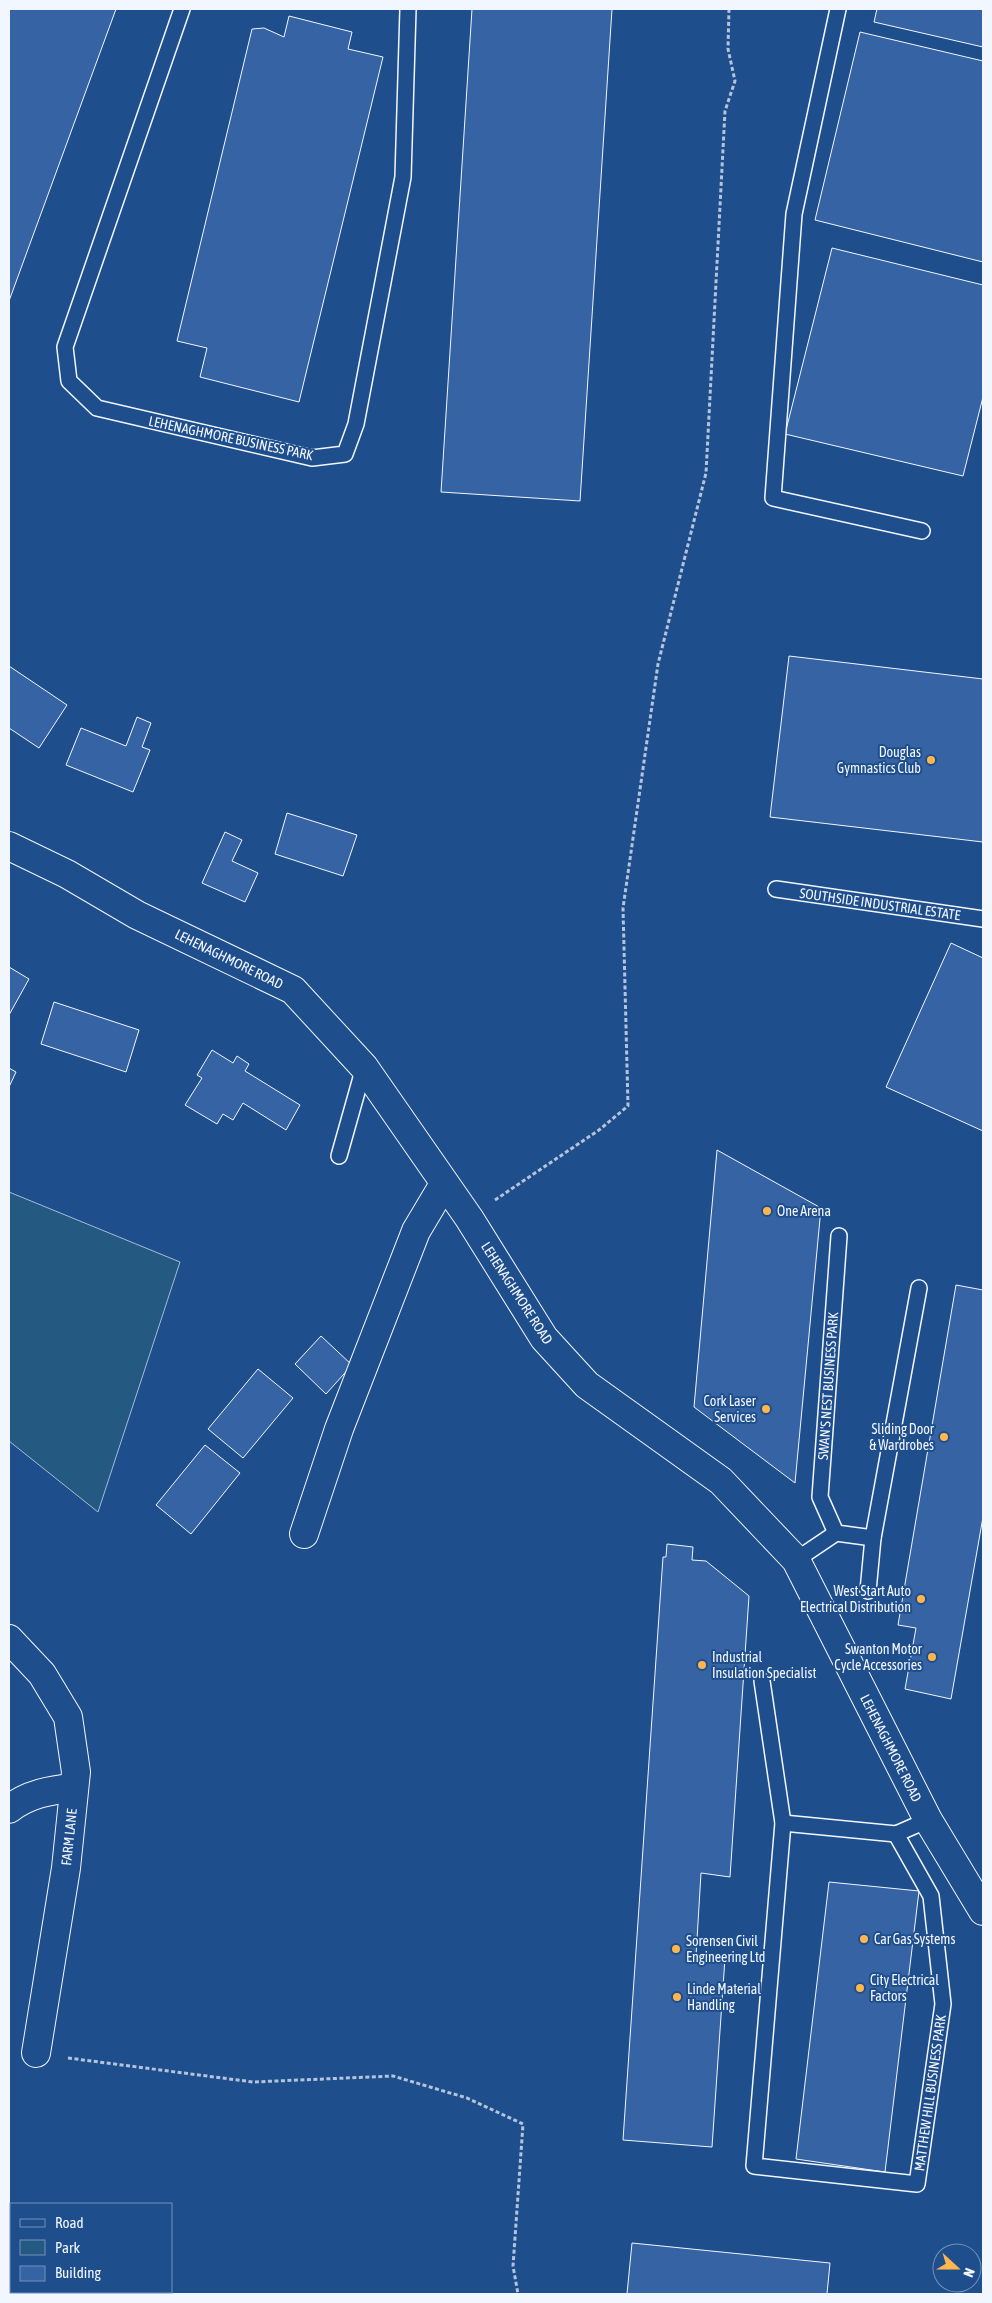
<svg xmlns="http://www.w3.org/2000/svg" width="992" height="2303" viewBox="0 0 992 2303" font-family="'Asap Condensed',sans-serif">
  <rect width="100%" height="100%" fill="#1f4e8c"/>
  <polygon fill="#245a82" stroke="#a8bbd7" points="9,1192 180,1262 98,1512 9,1441"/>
  <g fill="#3563a3" stroke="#f2f6ff">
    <polygon points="9,9 116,9 9,301"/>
    <polygon points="472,9 612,9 580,501 441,492"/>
    <polygon points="877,9 983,9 983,47 874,22"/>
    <polygon points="289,16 352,32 348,49 383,57 299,402 200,377 207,348 177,341 252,29 264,28 284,37"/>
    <polygon points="860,32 983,61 983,262 815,220"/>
    <polygon points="832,248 983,285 983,397 963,476 785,434"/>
    <polygon points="789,656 983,679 983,842 770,817"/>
    <polygon points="9,666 67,705 39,748 9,728"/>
    <polygon points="137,717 151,723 142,747 150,750 133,792 66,765 81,728 126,746"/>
    <polygon points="287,813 357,835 343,876 275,854"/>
    <polygon points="225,832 242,840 232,861 258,873 245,902 202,883"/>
    <polygon points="951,943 983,958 983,1131 886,1087"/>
    <polygon points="9,967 29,979 9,1015"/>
    <polygon points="54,1002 139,1030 126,1072 41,1044"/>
    <polygon points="212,1050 233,1063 237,1056 249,1064 245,1071 300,1105 286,1130 243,1103 233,1120 223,1114 217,1124 185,1105 202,1078 197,1075"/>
    <polygon points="9,1068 16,1072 9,1087"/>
    <polygon points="717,1150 821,1208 795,1483 694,1407"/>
    <polygon points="956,1285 983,1290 983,1517 951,1699 905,1689 916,1628 898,1625"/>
    <polygon points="321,1336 352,1365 326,1394 295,1364"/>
    <polygon points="258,1369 293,1398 243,1458 208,1429"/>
    <polygon points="205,1445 240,1473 191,1534 156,1505"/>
    <polygon points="667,1544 693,1547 692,1560 706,1561 749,1596 730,1877 701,1873 696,1956 725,1958 712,2147 623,2140 663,1557 666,1557"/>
    <polygon points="829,1882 919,1891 885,2172 796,2159"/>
    <polygon points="632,2243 830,2263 827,2294 627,2294"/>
  </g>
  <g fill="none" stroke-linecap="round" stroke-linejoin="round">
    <g stroke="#f2f6ff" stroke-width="18">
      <g id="service">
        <polyline points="182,9 65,347 69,381 97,408 312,458 345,454 356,424 403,177 408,9"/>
        <polyline points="838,9 794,214 773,498 922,531"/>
        <polyline points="776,889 983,919"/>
        <polyline points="339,1156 364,1067"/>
        <polyline points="839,1236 820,1497 836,1533 873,1538"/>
        <polyline points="796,1560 836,1533"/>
        <polyline points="868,1591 873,1538 919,1288"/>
        <polyline points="762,1681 783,1823 754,2166 917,2184 943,2004 931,1896 896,1834"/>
        <polyline points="783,1823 896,1834 928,1820"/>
      </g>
    </g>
    <g stroke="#f2f6ff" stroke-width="30">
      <g id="minor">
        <polyline points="9,846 67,874 137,915 293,990 364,1067 469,1218 544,1338 587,1385 721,1481 796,1560 928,1820 983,1911"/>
        <polyline points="304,1534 339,1429 416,1231 444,1184"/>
        <polyline points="9,1639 42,1674 68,1717 76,1772 66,1868 36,2053"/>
        <path d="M9,1809C28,1794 50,1790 74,1788"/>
      </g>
    </g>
    <g stroke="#b3c4dc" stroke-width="3" stroke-dasharray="4 2.5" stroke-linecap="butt">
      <polyline points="495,1200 599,1130 628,1106 623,908 658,664 706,473 725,111 735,81 728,49 729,9"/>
      <polyline points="68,2058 253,2082 393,2076 467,2098 523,2124 513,2266 518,2294"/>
    </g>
    <use href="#service" stroke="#1f4e8c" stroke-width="15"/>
    <use href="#minor" stroke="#1f4e8c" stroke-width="28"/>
  </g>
  <g fill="#ffb74d" stroke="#1f4e8c" stroke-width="2">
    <circle cx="931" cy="760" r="5"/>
    <circle cx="767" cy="1211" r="5"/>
    <circle cx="766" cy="1409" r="5"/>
    <circle cx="944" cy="1437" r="5"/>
    <circle cx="921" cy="1599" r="5"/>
    <circle cx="932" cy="1657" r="5"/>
    <circle cx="702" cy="1665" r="5"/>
    <circle cx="864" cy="1939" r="5"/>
    <circle cx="676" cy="1949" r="5"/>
    <circle cx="860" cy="1988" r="5"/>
    <circle cx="677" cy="1997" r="5"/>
  </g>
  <g text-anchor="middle" stroke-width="4" stroke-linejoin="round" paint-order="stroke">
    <g font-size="14" fill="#f2f6ff" stroke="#1f4e8c">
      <text transform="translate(231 438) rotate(12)" y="5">LEHENAGHMORE BUSINESS PARK</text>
      <text transform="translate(880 904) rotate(8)" y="5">SOUTHSIDE INDUSTRIAL ESTATE</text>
      <text transform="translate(229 959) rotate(26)" y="5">LEHENAGHMORE ROAD</text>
      <text transform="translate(517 1293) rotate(57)" y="5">LEHENAGHMORE ROAD</text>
      <text transform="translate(828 1386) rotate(-86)" y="5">SWAN'S NEST BUSINESS PARK</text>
      <text transform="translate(891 1748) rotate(63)" y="5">LEHENAGHMORE ROAD</text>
      <text transform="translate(69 1837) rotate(-84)" y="5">FARM LANE</text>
      <text transform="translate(930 2093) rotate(-82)" y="5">MATTHEW HILL BUSINESS PARK</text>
    </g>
    <g font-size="14" fill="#f2f6ff" stroke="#1f4e8c" text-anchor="start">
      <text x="921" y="757" text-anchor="end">Douglas<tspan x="921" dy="16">Gymnastics Club</tspan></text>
      <text x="777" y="1216">One Arena</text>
      <text x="756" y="1406" text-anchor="end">Cork Laser<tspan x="756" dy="16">Services</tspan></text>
      <text x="934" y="1434" text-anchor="end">Sliding Door<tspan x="934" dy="16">&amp; Wardrobes</tspan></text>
      <text x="911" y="1596" text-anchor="end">West Start Auto<tspan x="911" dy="16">Electrical Distribution</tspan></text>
      <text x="922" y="1654" text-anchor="end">Swanton Motor<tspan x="922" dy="16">Cycle Accessories</tspan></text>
      <text x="712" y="1662">Industrial<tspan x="712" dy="16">Insulation Specialist</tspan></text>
      <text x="874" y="1944">Car Gas Systems</text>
      <text x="686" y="1946">Sorensen Civil<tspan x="686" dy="16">Engineering Ltd</tspan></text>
      <text x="870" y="1985">City Electrical<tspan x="870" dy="16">Factors</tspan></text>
      <text x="687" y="1994">Linde Material<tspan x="687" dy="16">Handling</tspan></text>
    </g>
  </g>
  <rect width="992" height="2303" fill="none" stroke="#f2f6ff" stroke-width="20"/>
  <rect x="10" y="2203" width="162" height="90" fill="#1f4e8c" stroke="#7391ba"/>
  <rect x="20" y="2219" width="25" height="8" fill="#1f4e8c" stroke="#7391ba"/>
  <text x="55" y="2228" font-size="15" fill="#f2f6ff">Road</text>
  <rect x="20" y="2240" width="25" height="15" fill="#245a82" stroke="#7391ba"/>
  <text x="55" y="2253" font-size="15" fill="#f2f6ff">Park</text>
  <rect x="20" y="2266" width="25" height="15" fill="#3563a3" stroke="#7391ba"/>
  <text x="55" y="2278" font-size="15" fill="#f2f6ff">Building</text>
  <g transform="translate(957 2268) rotate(111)"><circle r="24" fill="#1f4e8c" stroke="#7391ba"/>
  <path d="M0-4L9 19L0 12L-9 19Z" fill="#ffb74d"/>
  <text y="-8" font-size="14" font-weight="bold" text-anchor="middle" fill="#f2f6ff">N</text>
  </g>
</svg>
